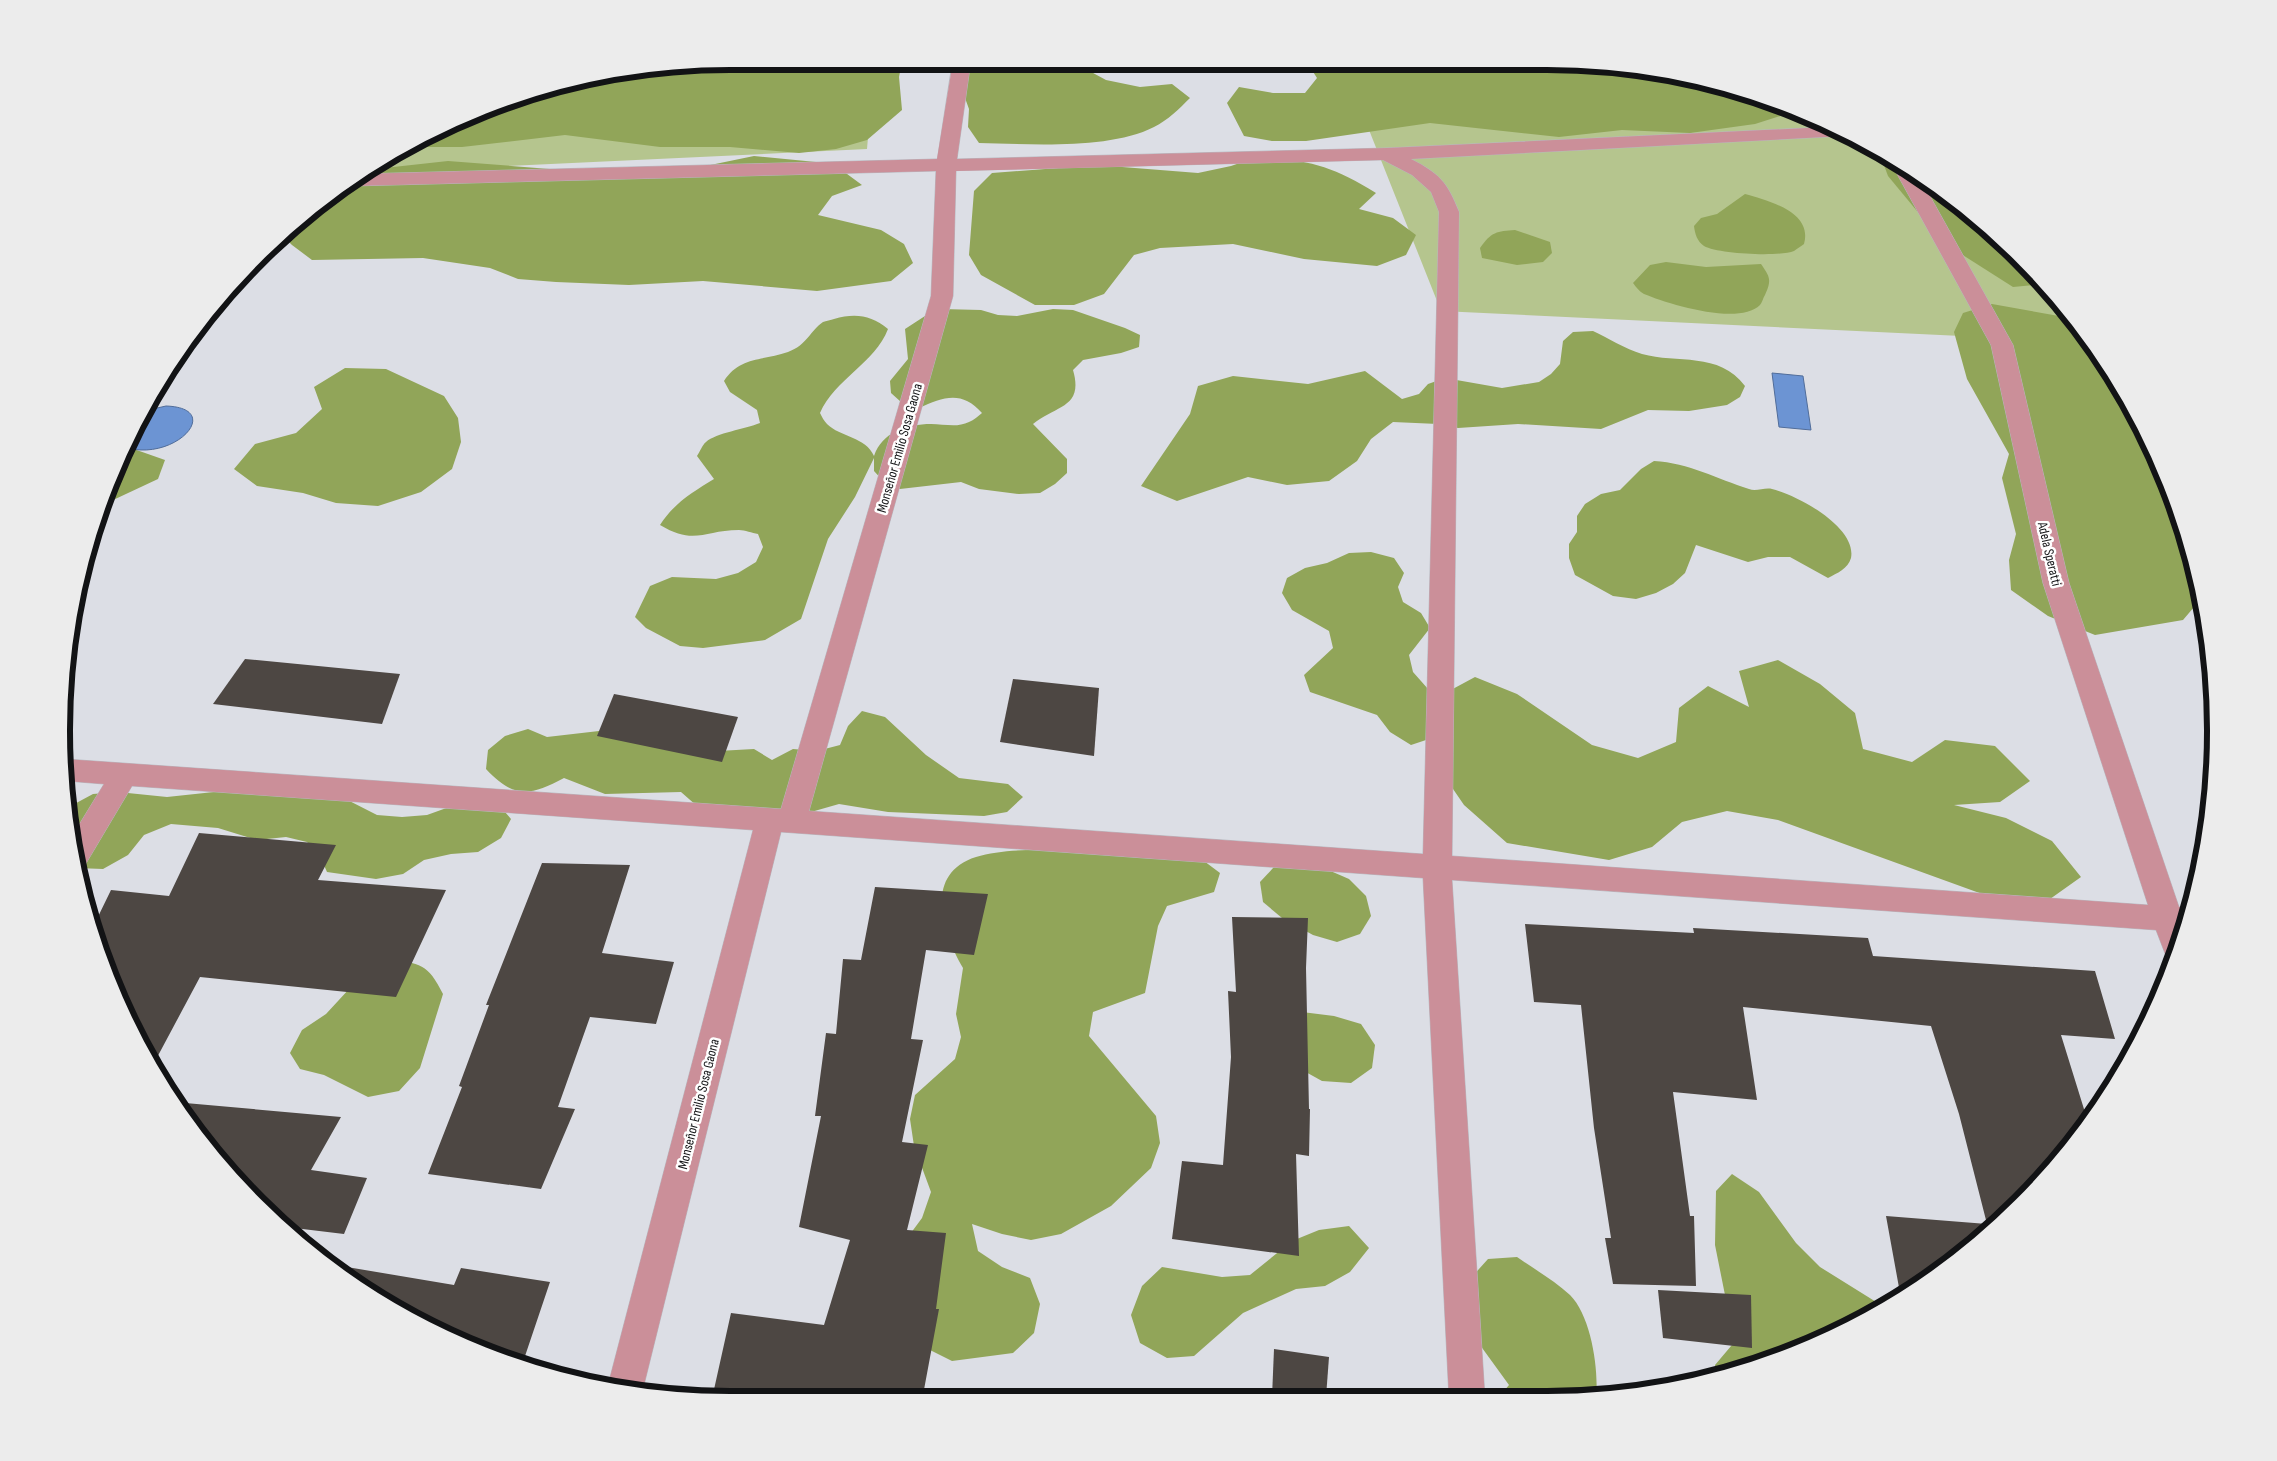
<svg xmlns="http://www.w3.org/2000/svg" width="2277" height="1461" viewBox="0 0 2277 1461" font-family="'Sofia Sans Condensed',sans-serif">
  <rect width="100%" height="100%" fill="#dcdee5"/>
  <g fill="#b5c58e">
    <polygon points="643,67 874,67 867,149 361,173 516,97"/>
    <polygon points="1344,67 1634,67 1803,112 1954,200 2050,289 2126,396 2180,516 2003,338 1441,311"/>
  </g>
  <g fill="#91a559">
    <polygon points="643,67 901,67 899,77 902,110 867,140 836,149 799,153 730,147 660,147 565,135 462,147 414,147 516,97"/>
    <path d="M960,67H1082L1106,80L1140,87L1172,84L1190,98C1179,109 1168,120 1154,127C1109,150 1029,144 979,143L968,127L969,109L957,76Z"/>
    <polygon points="1310,67 1634,67 1796,111 1755,124 1690,133 1622,130 1559,137 1430,123 1306,141 1272,141 1244,136 1227,103 1239,87 1273,93 1305,93 1317,78"/>
    <polygon points="754,156 816,162 843,171 862,185 832,196 818,215 881,230 904,244 913,263 891,281 817,291 703,281 629,285 556,282 518,279 490,268 423,258 312,260 292,245 283,236 358,174 366,170 448,161 614,174 686,170"/>
    <path d="M1260,156C1310,161 1333,166 1376,193L1359,209L1393,218L1416,235L1406,255L1377,266L1304,259L1233,244L1160,248L1134,255L1104,294L1074,305H1035L981,275L969,255L974,191L992,173L1097,165L1198,173L1231,166Z"/>
    <polygon points="1881,157 1954,200 2044,284 2013,287 1958,252 1936,234 1888,176"/>
    <path d="M1745,194C1769,201 1813,212 1804,244C1801,246 1797,249 1794,251C1779,257 1718,254 1704,246C1697,241 1695,234 1694,226L1701,218L1717,214Z"/>
    <path d="M1515,230L1550,242L1552,253L1543,262L1517,265L1482,258L1480,248C1491,232 1497,231 1515,230Z"/>
    <path d="M1666,262L1706,267L1761,264C1770,277 1772,280 1765,295C1763,298 1762,303 1760,305C1739,326 1668,304 1644,294C1640,292 1636,287 1633,283L1650,265Z"/>
    <polygon points="1992,304 2070,318 2126,396 2180,516 2200,600 2183,620 2095,635 2048,616 2011,590 2009,560 2016,534 2002,478 2009,454 1967,379 1954,332 1963,313"/>
    <path d="M941,309L981,310L998,315L1017,316L1053,309L1073,310L1125,328L1140,335L1139,347L1121,353L1083,360L1073,370C1084,408 1056,405 1033,424L1067,459V473L1055,484L1040,493L1019,494L979,489L961,482L900,489L884,482L874,471V458L855,497L828,539L801,619L765,640L703,648L680,646L646,628L635,617L650,586L672,577L716,579L738,573L756,562L763,547L758,534C752,533 745,530 739,530C704,530 695,546 660,525C674,503 693,492 714,479L697,456C700,452 702,445 706,442C716,433 745,429 760,423L757,410L730,392L724,381C740,356 763,361 788,352C807,345 810,331 823,322C826,321 831,320 834,319C855,313 871,315 888,329C875,363 835,379 820,413C822,417 824,421 827,424C840,437 866,437 874,456C882,432 907,424 931,424C944,424 957,428 969,422C974,420 978,416 982,413C962,390 943,397 919,408L901,402L891,393L890,381L908,359L905,329L925,316Z"/>
    <path d="M1593,331C1608,338 1625,349 1642,354C1677,364 1719,351 1745,386L1740,397L1727,405L1689,411L1648,410L1601,429L1518,424L1458,428L1438,424L1393,422L1371,439L1357,461L1329,481L1287,485L1248,477L1177,501L1141,486L1190,414L1198,386L1233,376L1308,384L1365,371L1402,399L1419,394L1428,384L1445,378L1502,388L1539,382L1551,374L1560,364L1563,341L1573,332Z"/>
    <polygon points="345,368 386,369 444,396 458,418 461,442 452,469 421,492 378,506 336,503 303,493 257,486 234,469 255,444 296,433 322,409 314,387"/>
    <polygon points="128,447 165,460 158,479 111,501 103,501"/>
    <path d="M1654,461C1689,463 1717,479 1749,489C1756,492 1765,487 1772,489C1797,495 1857,527 1851,558C1848,569 1837,573 1828,578L1790,557H1768L1748,562L1696,545L1685,573L1673,584L1656,593L1636,599L1613,596L1575,575L1569,558V544L1577,532V516L1585,504L1601,494L1620,490L1641,469Z"/>
    <polygon points="1371,552 1394,558 1404,573 1398,587 1403,602 1421,613 1430,628 1409,655 1413,672 1436,698 1475,677 1517,694 1592,745 1638,758 1676,742 1679,708 1708,686 1749,707 1739,671 1778,660 1820,684 1855,713 1863,749 1912,762 1945,740 1995,746 2030,781 2000,802 1954,805 2006,818 2052,841 2081,877 2050,899 1996,899 1778,820 1727,811 1682,822 1652,847 1609,860 1507,843 1464,805 1440,770 1438,736 1411,745 1390,732 1377,715 1310,692 1304,675 1333,648 1329,631 1292,610 1282,593 1287,578 1305,568 1327,563 1349,553"/>
    <path d="M862,711L885,717L926,755L959,778L1008,784L1023,797L1007,812L984,816L888,812L839,804L790,818L697,806L681,792L605,794L564,778C530,796 514,799 486,769L488,750L505,736L528,729L547,737L599,731L682,753L754,749L772,760L793,749L817,751L840,745L848,726Z"/>
    <polygon points="299,783 322,787 377,815 402,817 427,815 477,797 498,804 511,819 501,838 478,852 451,854 424,860 403,874 376,879 327,872 320,856 307,842 286,837 257,840 218,828 171,824 144,835 128,855 103,869 77,868 67,808 93,794 118,792 167,797"/>
    <path d="M1102,851L1200,858L1220,873L1214,892L1167,906L1158,926L1145,993L1093,1012L1089,1036L1156,1116L1160,1143L1151,1168L1111,1206L1061,1234L1031,1240L1002,1234L972,1224L978,1251L1002,1267L1030,1278L1040,1304L1034,1333L1013,1353L952,1361L926,1348L905,1241L922,1218L931,1192L914,1146L910,1119L915,1095L955,1059L961,1037L956,1014L963,968C943,934 922,874 976,857C1011,846 1065,851 1102,851Z"/>
    <polygon points="1274,867 1326,869 1349,879 1366,896 1371,916 1360,934 1337,942 1313,935 1282,918 1263,902 1260,882"/>
    <path d="M388,961C420,962 428,964 443,994L420,1068L399,1091L368,1097L324,1075L300,1069L290,1053L302,1030L326,1014L362,975Z"/>
    <polygon points="1278,1009 1334,1016 1361,1024 1375,1045 1372,1068 1351,1083 1322,1081 1277,1056"/>
    <polygon points="1732,1174 1759,1192 1796,1243 1820,1267 1881,1305 1843,1331 1716,1378 1715,1365 1748,1326 1726,1300 1715,1245 1716,1191"/>
    <polygon points="1349,1226 1369,1248 1350,1272 1325,1286 1296,1289 1243,1313 1194,1356 1167,1358 1140,1343 1131,1315 1142,1286 1162,1267 1222,1277 1250,1275 1292,1241 1319,1230"/>
    <path d="M1517,1257C1534,1269 1555,1281 1570,1295C1591,1316 1599,1369 1596,1397L1498,1398L1509,1385L1472,1334L1470,1279L1488,1259Z"/>
  </g>
  <g fill="#6c94d3" stroke="#516d9a">
    <polygon points="1772,373 1803,376 1811,430 1779,427"/>
    <path d="M166,406C224,408 177,461 127,448L144,411Z"/>
  </g>
  <g fill="#4d4743">
    <polygon points="245,659 400,674 382,724 213,704"/>
    <polygon points="1013,679 1099,688 1094,756 1000,742"/>
    <polygon points="614,694 738,717 722,762 597,736"/>
    <polygon points="199,833 336,845 318,880 446,890 396,997 200,977 153,1065 130,1026 93,927 111,890 169,896"/>
    <polygon points="542,863 630,865 602,953 674,962 656,1024 590,1017 558,1107 575,1109 541,1189 428,1174 462,1087 459,1086 489,1005 486,1005"/>
    <polygon points="875,887 988,894 974,955 926,950 911,1039 923,1040 902,1142 928,1145 907,1230 946,1233 936,1309 939,1309 923,1395 713,1394 731,1313 824,1325 850,1240 799,1227 821,1116 815,1116 826,1033 836,1034 843,959 861,960"/>
    <polygon points="1232,917 1308,918 1306,968 1309,1109 1310,1109 1309,1156 1296,1154 1299,1256 1172,1239 1182,1161 1223,1165 1231,1057 1228,991 1236,992"/>
    <polygon points="1525,924 1694,933 1693,928 1868,938 1873,956 2095,971 2115,1039 2061,1035 2088,1122 2077,1138 1988,1234 1900,1293 1886,1216 1987,1224 1959,1114 1931,1026 1743,1007 1757,1100 1673,1092 1690,1216 1694,1216 1696,1286 1613,1284 1605,1238 1611,1238 1594,1128 1581,1005 1534,1002"/>
    <polygon points="174,1102 341,1117 311,1170 367,1178 344,1234 286,1227 228,1172"/>
    <polygon points="341,1266 454,1285 461,1268 550,1282 523,1362 474,1349 339,1271"/>
    <polygon points="1658,1290 1751,1295 1752,1348 1663,1338"/>
    <polygon points="1274,1349 1329,1357 1326,1397 1272,1397"/>
  </g>
  <g fill="none" stroke-linecap="round" stroke-linejoin="round">
    <g stroke="#b8b9c0" stroke-width="1">
      <path id="minor" d="M952,67H970L957,159L1387,148L1828,127L1844,136L1411,159C1440,174 1447,182 1459,212L1452,856L2148,905L2043,583L1991,345L1896,172L1899,168L1921,180L2013,345L2069,583L2179,907L2191,909L2172,958L2166,956L2156,930L1452,880L1485,1398H1449L1423,878L781,832L643,1389L641,1393L608,1385L753,830L132,786L85,865L77,868L71,838L104,784L66,781L65,759L781,809L931,296L936,171L352,186L346,185L359,174L937,159ZM1383,160L1412,175L1431,192L1439,212L1423,854L809,811L953,296L956,171Z"/>
    </g>
    <use href="#minor" fill="#cb8f99" fill-rule="evenodd"/>
  </g>
  <g text-anchor="middle" stroke-width="5" stroke-linejoin="round" paint-order="stroke">
    <g font-size="14" fill="#121315" stroke="#fff">
      <text transform="translate(899 448) rotate(-74)" y="5">Monseñor Emilio Sosa Gaona</text>
      <text transform="translate(2050 554) rotate(77)" y="5">Adela Speratti</text>
      <text transform="translate(698 1104) rotate(-76)" y="5">Monseñor Emilio Sosa Gaona</text>
    </g>
  </g>
  <path d="M0 0H2277V1461H0ZM730 70H1547A660 660 0 0 1 2207 730V731A660 660 0 0 1 1547 1391H730A660 660 0 0 1 70 731V730A660 660 0 0 1 730 70Z" fill="#ececec" fill-rule="evenodd"/>
  <path fill="none" stroke="#121315" stroke-width="6" d="M730 70H1547A660 660 0 0 1 2207 730V731A660 660 0 0 1 1547 1391H730A660 660 0 0 1 70 731V730A660 660 0 0 1 730 70Z"/>
</svg>
